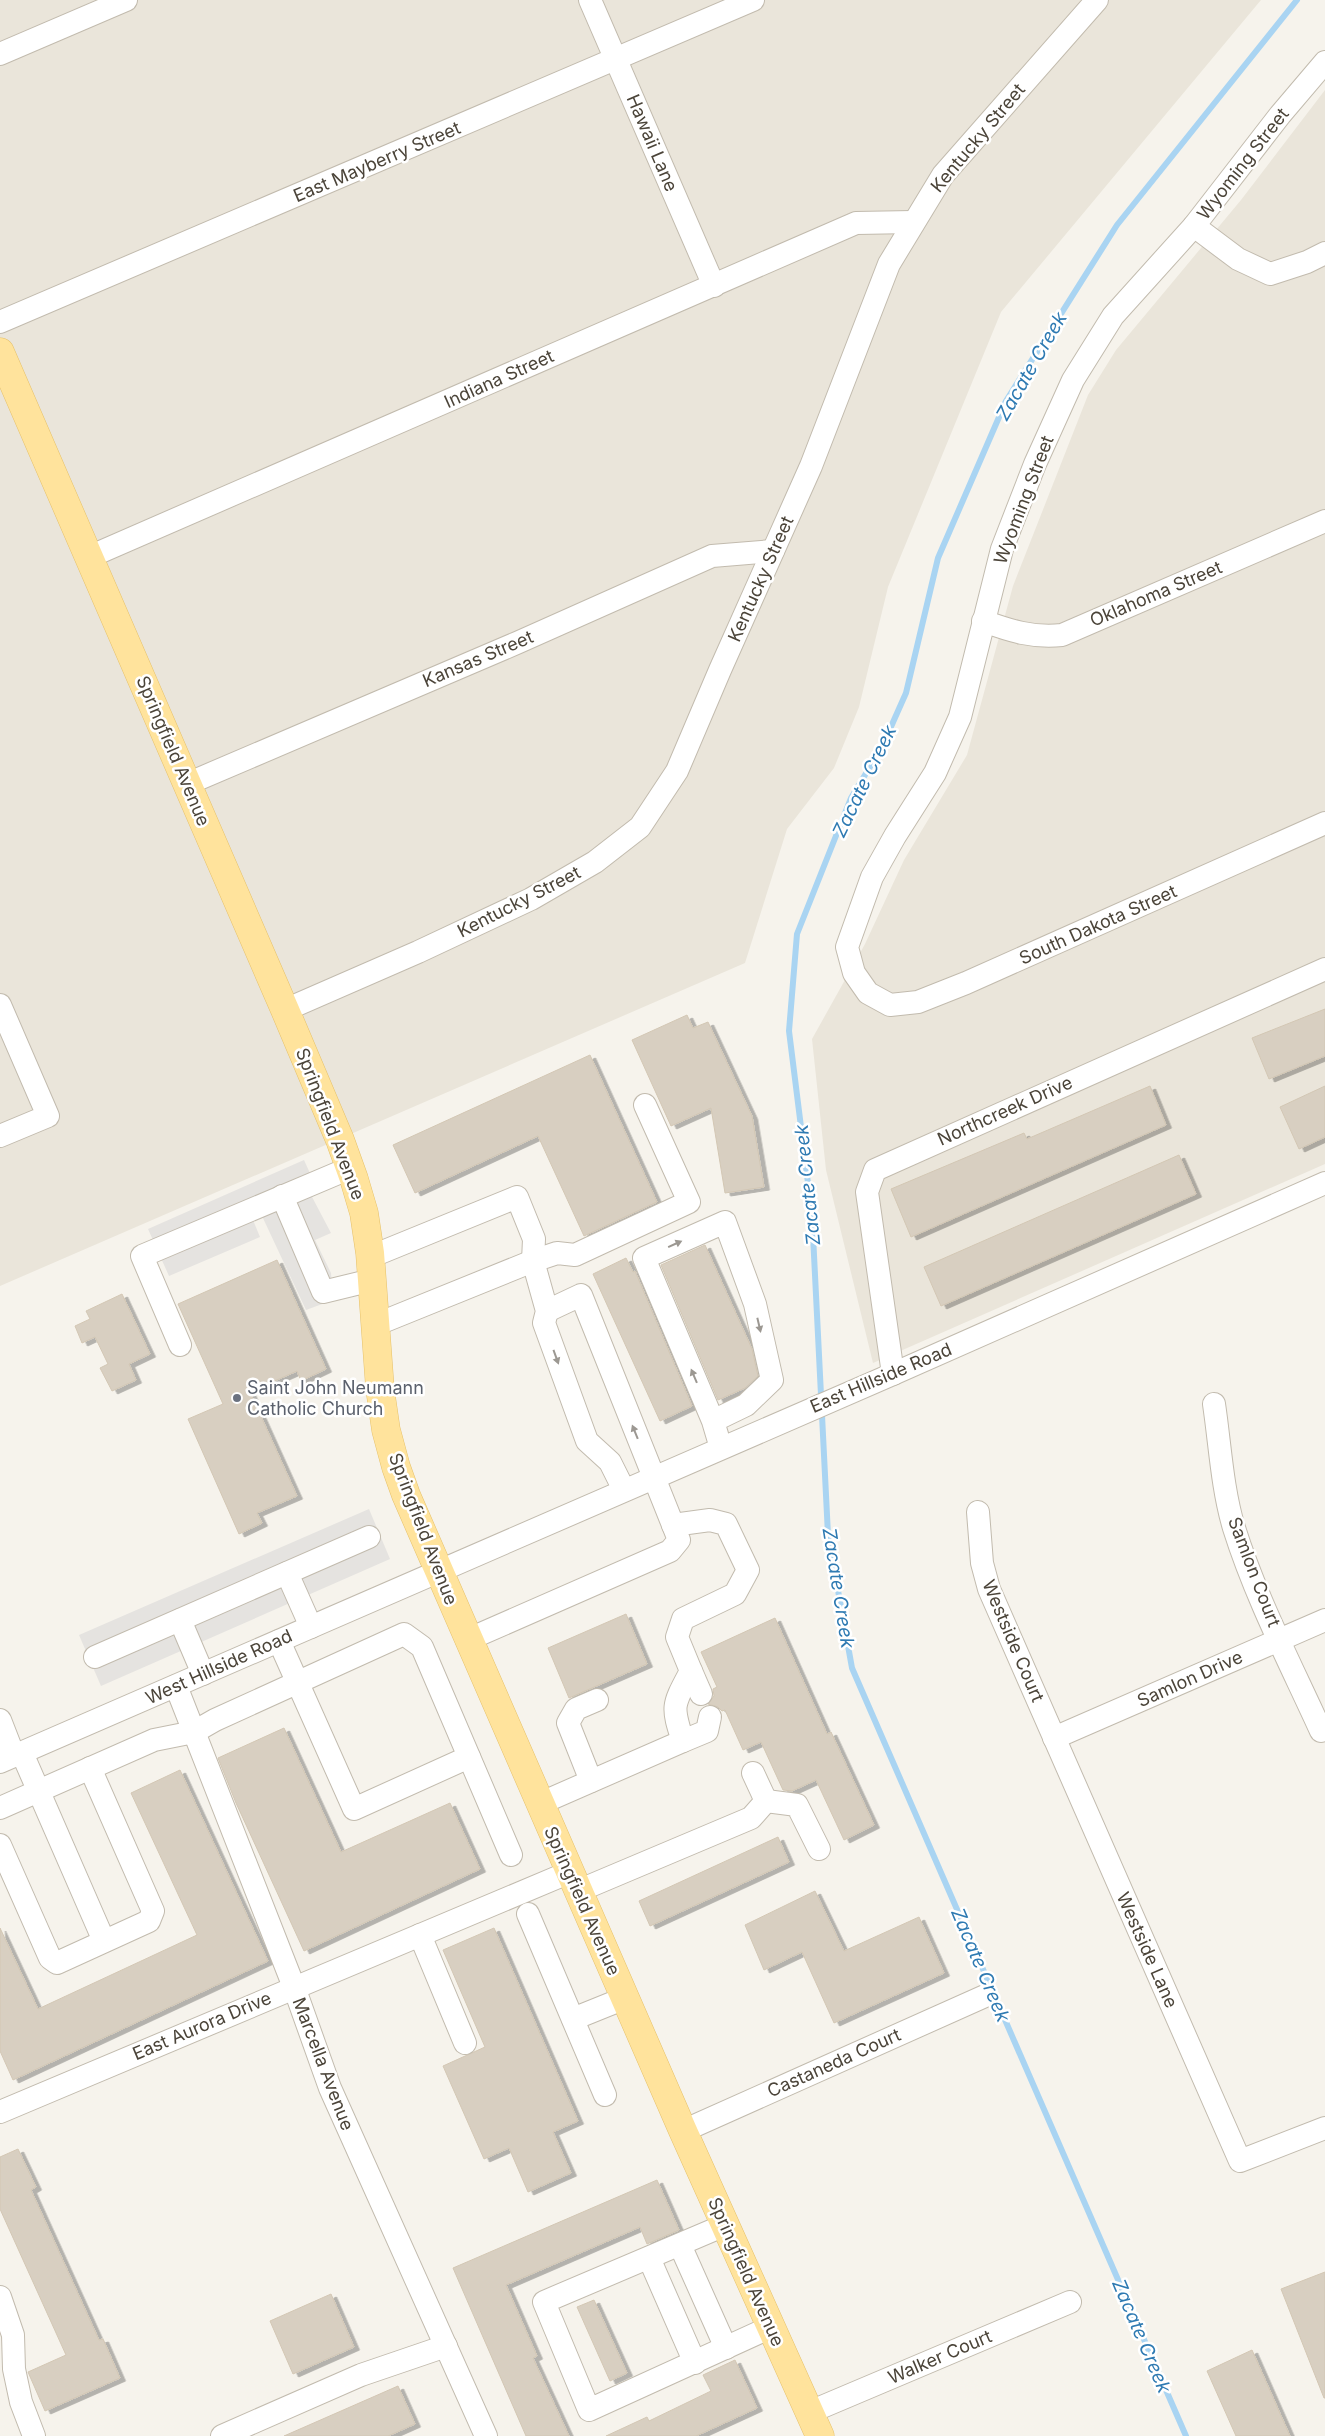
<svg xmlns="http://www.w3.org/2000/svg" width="1325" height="2436" viewBox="0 0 1325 2436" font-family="Inter,sans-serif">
  <defs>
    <filter id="shadow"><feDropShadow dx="5.5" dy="3" stdDeviation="0" flood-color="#0004"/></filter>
  </defs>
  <rect width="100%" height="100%" fill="#f6f3ec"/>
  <g fill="#eae5da">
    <polygon points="0,0 1261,0 1001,312 888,587 859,707 834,768 787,829 745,963 0,1286"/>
    <polygon points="1325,90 1325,1164 873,1363 826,1170 812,1039 865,944 904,860 967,755 1013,586 1088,395 1116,350 1241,200"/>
  </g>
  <g fill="#e5e3e0">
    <polygon points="304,1160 318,1191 311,1195 331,1233 315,1240 331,1273 333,1300 306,1310 262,1216 253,1220 260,1237 169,1276 148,1229"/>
    <polygon points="369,1509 390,1559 101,1686 79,1635"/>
  </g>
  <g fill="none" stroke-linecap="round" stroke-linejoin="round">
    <polyline stroke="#a9d4f2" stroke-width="6" points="1186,2436 852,1668 828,1535 812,1215 789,1031 797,934 851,798 882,747 906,693 938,558 1006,401 1117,225 1297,0"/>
  </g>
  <g fill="#d8cfc1" stroke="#d3c7b4" filter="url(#shadow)">
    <polygon points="1325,1009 1325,1056 1269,1079 1252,1038"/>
    <polygon points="687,1015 693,1028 708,1022 752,1116 764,1187 725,1193 711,1108 671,1126 632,1040"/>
    <polygon points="590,1055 657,1202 584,1236 538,1136 415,1193 393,1145"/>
    <polygon points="1150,1086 1166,1125 911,1237 891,1189 1024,1133 1027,1139"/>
    <polygon points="1325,1086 1325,1137 1299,1149 1280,1107"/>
    <polygon points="1179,1155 1196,1194 941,1306 924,1267"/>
    <polygon points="705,1245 752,1349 758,1376 745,1388 718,1400 661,1265"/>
    <polygon points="626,1258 633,1272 635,1271 692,1406 660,1421 593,1274"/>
    <polygon points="277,1260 326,1369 301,1381 297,1371 250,1392 297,1496 257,1513 262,1523 239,1534 188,1419 223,1404 178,1304"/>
    <polygon points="122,1294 150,1354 129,1364 136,1380 112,1391 100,1368 108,1364 95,1337 82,1343 75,1326 90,1319 86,1311"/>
    <polygon points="626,1614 647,1664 569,1698 548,1648"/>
    <polygon points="775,1618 827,1734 831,1732 874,1825 844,1840 816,1780 792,1791 783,1790 761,1742 743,1750 725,1710 722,1711 718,1707 708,1704 714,1696 713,1689 717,1687 701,1652"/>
    <polygon points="284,1728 341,1852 450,1803 480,1869 304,1951 236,1803 218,1758"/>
    <polygon points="180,1770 268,1961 13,2080 0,2051 0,1928 38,2009 197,1935 131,1793"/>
    <polygon points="778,1837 789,1862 650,1926 639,1901"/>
    <polygon points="815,1891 844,1951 919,1917 944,1973 834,2023 802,1952 764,1970 745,1925"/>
    <polygon points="494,1928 578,2121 553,2132 571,2173 528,2192 509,2148 484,2159 443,2066 485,2047 443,1950"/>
    <polygon points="18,2149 36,2187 31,2190 99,2340 103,2339 120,2378 45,2411 28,2372 66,2355 0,2209 0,2157"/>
    <polygon points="657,2180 679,2230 647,2244 640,2227 506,2285 537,2356 533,2358 569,2436 526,2436 453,2268"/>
    <polygon points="1325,2272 1325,2398 1324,2398 1281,2289"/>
    <polygon points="331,2294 354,2347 293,2374 270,2321"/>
    <polygon points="594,2300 627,2373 610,2381 577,2307"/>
    <polygon points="1252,2350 1290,2436 1236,2436 1207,2371"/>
    <polygon points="735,2360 757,2408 696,2436 606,2436 647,2417 649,2421 711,2391 703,2375"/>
    <polygon points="398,2386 415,2424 388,2436 284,2436"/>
  </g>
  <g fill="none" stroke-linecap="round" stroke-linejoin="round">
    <g stroke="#c2bbae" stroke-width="24">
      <g id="minor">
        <polyline points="590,0 714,286"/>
        <polyline points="0,54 126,0"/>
        <polyline points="1325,62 1280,115 1194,226 1113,316 1073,380 1035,464 1002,549 960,717 935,773 895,836 872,877 847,947 854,973 868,993 890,1005 918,1002 966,983 1325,823"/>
        <polyline points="1194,226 1238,259 1270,274 1307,262 1325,253"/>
        <polyline points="0,322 753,0"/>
        <polyline points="89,557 856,223 913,222"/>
        <path d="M983,621C1011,631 1032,638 1062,635L1325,521"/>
        <polyline points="187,784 519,642 712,556 773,551"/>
        <polyline points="0,1005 48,1116 0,1136"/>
        <polyline points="285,1010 418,952 531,899 595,862 640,827 677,771 720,670 811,466 889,264 943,175 1097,0"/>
        <polyline points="282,1196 323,1292 372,1280"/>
        <polyline points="370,1257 517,1197 534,1239 533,1261 547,1311 544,1323 587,1441 610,1462 624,1490"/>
        <polyline points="375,1325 533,1261 557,1253 575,1255 689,1202 645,1105"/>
        <polyline points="180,1345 142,1256 350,1168"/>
        <polyline points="893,1374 867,1192 875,1170 1325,969"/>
        <path d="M1214,1404C1220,1444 1222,1488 1234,1528C1256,1598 1291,1665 1321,1731"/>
        <polyline points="713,1421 746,1405 772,1380 755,1304 725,1222 644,1258 713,1421 721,1448"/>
        <polyline points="978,1512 982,1563 989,1589 1240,2161 1325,2128"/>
        <polyline points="287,1573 311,1627"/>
        <polyline points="180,1620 203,1674"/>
        <polyline points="467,1640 670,1551 679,1540 581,1295 547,1311"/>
        <polyline points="279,1641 354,1809 469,1757"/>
        <polyline points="95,1657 369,1537"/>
        <polyline points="691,1671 701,1694"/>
        <polyline points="176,1686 294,1987 330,2088 486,2436"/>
        <polyline points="0,1720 14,1756"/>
        <polyline points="1054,1738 1325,1620"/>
        <polyline points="683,1741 707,1731 710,1717"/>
        <polyline points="22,1753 104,1941"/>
        <polyline points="0,1762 893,1374 1325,1183"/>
        <polyline points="591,1781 568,1723 576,1709 597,1700"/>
        <polyline points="766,1801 797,1805 819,1849"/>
        <path d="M539,1804L683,1741C671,1705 673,1705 691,1671L677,1637L683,1619L735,1594L748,1570L726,1524L710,1520L673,1525"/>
        <polyline points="0,1808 154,1740 194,1732 215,1720 404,1634 422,1647 511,1855"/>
        <polyline points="0,1845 50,1958 57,1963 149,1921 153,1911 90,1768"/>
        <polyline points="578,1891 751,1818 766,1801 753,1773"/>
        <polyline points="528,1914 605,2095"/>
        <polyline points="420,1935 465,2043"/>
        <polyline points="573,2019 625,1998"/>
        <polyline points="0,2112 570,1872"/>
        <polyline points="683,2131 985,1996"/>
        <polyline points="725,2225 544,2302 589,2410 771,2327"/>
        <polyline points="680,2245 726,2348"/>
        <polyline points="649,2258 695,2363"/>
        <polyline points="0,2297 13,2335 14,2369 21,2402 34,2436"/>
        <polyline points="810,2412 1070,2302"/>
        <polyline points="222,2436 361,2375 446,2346"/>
      </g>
    </g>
    <g stroke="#e6c16a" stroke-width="29">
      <polyline id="major" points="0,352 285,1010 340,1140 354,1179 364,1213 370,1253 380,1389 386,1430 396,1467 406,1495 683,2131 820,2436"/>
    </g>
    <use href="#minor" stroke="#fff" stroke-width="22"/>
    <use href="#major" stroke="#ffe39c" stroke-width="28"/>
  </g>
  <defs><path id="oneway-solid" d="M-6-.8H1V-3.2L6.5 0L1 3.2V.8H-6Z" transform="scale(1.25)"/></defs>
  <g fill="#9c9892">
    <use href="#oneway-solid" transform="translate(675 1244) rotate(-24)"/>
    <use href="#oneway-solid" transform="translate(759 1325) rotate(77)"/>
    <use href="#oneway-solid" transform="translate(556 1357) rotate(70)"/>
    <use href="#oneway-solid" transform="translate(694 1376) rotate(-113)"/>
    <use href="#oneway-solid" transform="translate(635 1432) rotate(-112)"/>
  </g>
  <circle fill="#6b7280" stroke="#fff" stroke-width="2" cx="237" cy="1398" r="5"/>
  <g text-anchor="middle" stroke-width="5" stroke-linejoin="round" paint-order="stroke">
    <g font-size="18" fill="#4b4439" stroke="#fff">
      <text transform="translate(978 138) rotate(-50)" y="6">Kentucky Street</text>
      <text transform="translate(652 143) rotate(67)" y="6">Hawaii Lane</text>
      <text transform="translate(377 162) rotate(-23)" y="6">East Mayberry Street</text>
      <text transform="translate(1243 164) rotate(-52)" y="6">Wyoming Street</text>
      <text transform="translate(499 379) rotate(-24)" y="6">Indiana Street</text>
      <text transform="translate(1024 500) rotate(-69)" y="6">Wyoming Street</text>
      <text transform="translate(761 579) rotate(-66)" y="6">Kentucky Street</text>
      <text transform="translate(1156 594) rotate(-23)" y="6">Oklahoma Street</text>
      <text transform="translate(478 659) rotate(-23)" y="6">Kansas Street</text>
      <text transform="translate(173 751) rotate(67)" y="6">Springfield Avenue</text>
      <text transform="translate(519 902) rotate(-27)" y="6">Kentucky Street</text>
      <text transform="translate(1098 925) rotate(-24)" y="6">South Dakota Street</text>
      <text transform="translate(1005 1111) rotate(-24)" y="6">Northcreek Drive</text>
      <text transform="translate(330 1124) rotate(69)" y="6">Springfield Avenue</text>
      <text transform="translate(881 1378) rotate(-23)" y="6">East Hillside Road</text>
      <text transform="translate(423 1529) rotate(69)" y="6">Springfield Avenue</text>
      <text transform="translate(1254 1572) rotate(69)" y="6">Samlon Court</text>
      <text transform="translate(1013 1641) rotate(67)" y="6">Westside Court</text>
      <text transform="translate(219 1667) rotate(-24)" y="6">West Hillside Road</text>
      <text transform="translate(1190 1679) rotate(-24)" y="6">Samlon Drive</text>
      <text transform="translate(582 1901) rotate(66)" y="6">Springfield Avenue</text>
      <text transform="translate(1147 1950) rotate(66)" y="6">Westside Lane</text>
      <text transform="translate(202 2026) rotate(-23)" y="6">East Aurora Drive</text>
      <text transform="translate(834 2063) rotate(-24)" y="6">Castaneda Court</text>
      <text transform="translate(323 2064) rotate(69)" y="6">Marcella Avenue</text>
      <text transform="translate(746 2272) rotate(66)" y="6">Springfield Avenue</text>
      <text transform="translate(940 2357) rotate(-23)" y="6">Walker Court</text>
    </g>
    <g font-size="18" fill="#5b616d" stroke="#fff" text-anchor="start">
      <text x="247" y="1394">Saint John Neumann<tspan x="247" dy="21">Catholic Church</tspan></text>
    </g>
    <g font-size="19" font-style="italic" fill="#2e7ab2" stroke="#fff">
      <text transform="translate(1031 366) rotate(-60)" y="7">Zacate Creek</text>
      <text transform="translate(864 781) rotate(-64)" y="7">Zacate Creek</text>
      <text transform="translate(807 1185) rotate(-96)" y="7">Zacate Creek</text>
      <text transform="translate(839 1588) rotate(81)" y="7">Zacate Creek</text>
      <text transform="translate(981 1965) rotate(67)" y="7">Zacate Creek</text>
      <text transform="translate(1142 2336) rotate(67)" y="7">Zacate Creek</text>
    </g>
  </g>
</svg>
